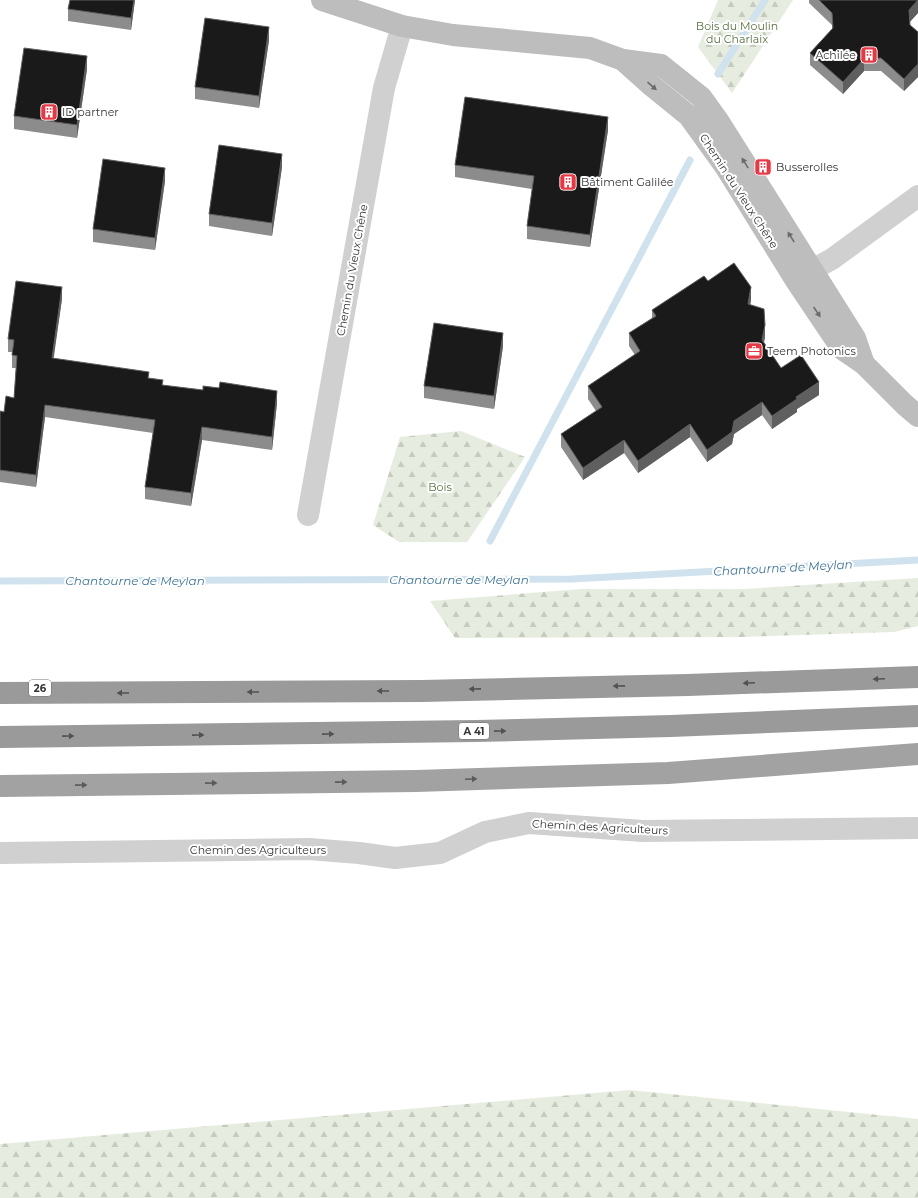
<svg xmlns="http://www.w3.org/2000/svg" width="918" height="1198" font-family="Montserrat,sans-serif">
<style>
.forest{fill:url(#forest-firs)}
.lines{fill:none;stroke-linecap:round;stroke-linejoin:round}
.stream{stroke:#cfe2ee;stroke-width:7}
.minor{stroke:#d0d0d0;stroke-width:22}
.secondary{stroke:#bdbdbd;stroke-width:22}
.trunk{stroke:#a2a2a2;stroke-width:22}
.motorway{stroke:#9a9a9a;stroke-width:22}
.wall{fill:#8c8c8c}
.shaded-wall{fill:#5f5f5f}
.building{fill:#1a1a1a;stroke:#5f5f5f}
.oneway{fill:#6a6a6a}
.oneway2{fill:#525252}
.oneway3{fill:#5a5a5a}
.labels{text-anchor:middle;stroke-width:4;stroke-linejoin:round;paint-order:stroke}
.shield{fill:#fff;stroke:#707070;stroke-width:1}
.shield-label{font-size:10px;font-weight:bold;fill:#333}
.park-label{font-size:11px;fill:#56703f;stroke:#fff}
.poi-label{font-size:11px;fill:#333;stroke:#fff;text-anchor:start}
.street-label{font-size:11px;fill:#333;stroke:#fff}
.water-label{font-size:12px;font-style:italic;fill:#3f7597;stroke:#fff}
</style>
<defs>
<pattern id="forest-firs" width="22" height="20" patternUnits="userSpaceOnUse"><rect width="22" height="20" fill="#e6ecdf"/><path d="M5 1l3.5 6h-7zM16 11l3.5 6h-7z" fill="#c6cbc0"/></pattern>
</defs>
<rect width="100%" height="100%" fill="#fff"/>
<g class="forest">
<polygon points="718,0 793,0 732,93 698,47"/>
<polygon points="461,431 525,457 467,542 399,542 373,525 400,437"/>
<polygon points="918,578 918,626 894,632 742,637 455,638 430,601 581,589 743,589"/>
<polygon points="630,1090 918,1119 918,1198 0,1198 0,1144"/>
</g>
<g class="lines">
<g class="stream">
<polyline points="718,74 765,0"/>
<polyline points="490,541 690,160"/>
<polyline points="0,581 572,579 918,560"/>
</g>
<g class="minor">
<polyline points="796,279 832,259 918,196"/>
<polyline points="308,515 384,88 402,26"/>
<polyline points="0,853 309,849 359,853 395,858 440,853 485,832 529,823 643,831 918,828"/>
</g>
<g class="secondary">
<polyline points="322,0 402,26 453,35 590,48 623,60 661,65 701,97 719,122 855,338 864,364"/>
<polyline points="623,60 652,86 689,116 725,166 795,279 842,349 864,364 905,405 918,416"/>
</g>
<polyline class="trunk" points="0,786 416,781 668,773 918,754"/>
<g class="motorway">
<polyline points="0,693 422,691 688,685 918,677"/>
<polyline points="0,737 476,731 671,726 918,716"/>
</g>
</g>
<g class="wall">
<polygon points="70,0 135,0 131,30 68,21 68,9"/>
<polygon points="809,0 918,0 918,13 909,22 910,25 918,32 918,77 904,91 881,71 864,71 843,94 810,65 810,53 832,29 832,25 809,3"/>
<polygon points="269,40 259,108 195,99 195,87"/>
<polygon points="87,69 77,138 14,129 14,116"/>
<polygon points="608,130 590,247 527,239 527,226 532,189 455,177 455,165"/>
<polygon points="282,167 272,236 209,226 209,214"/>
<polygon points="165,181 155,250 93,242 93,229"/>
<polygon points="62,299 53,358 149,378 163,385 277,403 272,450 202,440 191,506 145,499 145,487 153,433 45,417 36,487 0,482 0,411 4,412 14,398 16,368 12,368 12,352 8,352 8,339"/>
<polygon points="751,300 750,305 765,337 764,342 781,368 819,395 797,409 797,412 772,429 762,415 734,434 732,444 707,462 690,437 638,473 624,453 583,480 561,447 561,434 596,411 588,399 588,386 635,355 629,346 629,333 652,318 652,310"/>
<polygon points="503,346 494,409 424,398 424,386"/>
</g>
<g class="shaded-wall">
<polygon points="134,0 135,0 131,30 131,18"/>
<polygon points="918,0 918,13 909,23 909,10"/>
<polygon points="269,27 269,40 259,108 259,96"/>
<polygon points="87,56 87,69 77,138 77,125"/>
<polygon points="864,59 864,71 843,94 843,82"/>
<polygon points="918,64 918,77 904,91 904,79"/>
<polygon points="608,117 608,130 590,247 590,235"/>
<polygon points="282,154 282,167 272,236 272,223"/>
<polygon points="165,168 165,181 155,250 155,238"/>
<polygon points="62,287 62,299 52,370 52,358"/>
<polygon points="751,287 751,300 748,317 748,304"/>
<polygon points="765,325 765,337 762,352 762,340"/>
<polygon points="503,333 503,346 494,409 494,396"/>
<polygon points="819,382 819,395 797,409 797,412 772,429 772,416 796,397"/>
<polygon points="277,391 277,403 272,450 272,437"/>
<polygon points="762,402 762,415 734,434 732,444 707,462 707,450 734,421"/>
<polygon points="45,405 45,417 36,487 36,475"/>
<polygon points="690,424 690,437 638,473 638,461"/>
<polygon points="202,427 202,440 191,506 191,493"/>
<polygon points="624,440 624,453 583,480 583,468"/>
</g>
<g class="building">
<polygon points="70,0 134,0 131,18 68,9"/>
<polygon points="819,0 918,0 909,10 910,25 918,32 918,64 904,79 881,58 864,59 843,82 810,53 833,28 832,13"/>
<polygon points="205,18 269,27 259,96 195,87"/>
<polygon points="24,48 87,56 77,125 14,116"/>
<polygon points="465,97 608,117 590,235 527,226 534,176 455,165"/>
<polygon points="219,145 282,154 272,223 209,214"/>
<polygon points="103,159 165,168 155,238 93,229"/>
<polygon points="734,263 751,287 748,304 764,309 765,325 762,340 781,368 801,355 819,382 796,397 797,399 772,416 762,402 734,421 732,432 707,450 690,424 638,461 624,440 583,468 561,434 602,407 588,386 640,351 629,333 656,316 652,310 704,276 708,281"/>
<polygon points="16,281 62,287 52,358 149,372 148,378 163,380 162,385 203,390 203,386 219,388 220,382 277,391 272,437 202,427 191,493 145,487 155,420 45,405 36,475 0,470 0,411 4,412 6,396 14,398 17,356 12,355 14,340 8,339"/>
<polygon points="434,323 503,333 494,396 424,386"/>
</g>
<defs><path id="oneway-solid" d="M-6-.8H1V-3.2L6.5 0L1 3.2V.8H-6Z"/></defs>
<g class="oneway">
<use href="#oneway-solid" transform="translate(652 86) rotate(41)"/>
<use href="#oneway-solid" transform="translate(745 163) rotate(-122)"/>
<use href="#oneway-solid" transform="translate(791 237) rotate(-122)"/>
<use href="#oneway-solid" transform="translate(817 312) rotate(56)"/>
</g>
<g class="oneway2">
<use href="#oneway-solid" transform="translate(879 679) rotate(178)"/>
<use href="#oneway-solid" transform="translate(749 683) rotate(178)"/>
<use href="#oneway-solid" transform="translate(619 686) rotate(179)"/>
<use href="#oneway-solid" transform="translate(475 689) rotate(179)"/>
<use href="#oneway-solid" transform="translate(383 691) rotate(180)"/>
<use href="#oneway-solid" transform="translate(253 692) rotate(180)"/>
<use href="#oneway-solid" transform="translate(123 693) rotate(180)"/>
<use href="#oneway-solid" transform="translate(500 731) rotate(-1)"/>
<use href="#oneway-solid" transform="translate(328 734) rotate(-1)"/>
<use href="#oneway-solid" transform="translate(198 735) rotate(-1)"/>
<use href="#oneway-solid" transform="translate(68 736) rotate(-1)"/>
</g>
<g class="oneway3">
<use href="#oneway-solid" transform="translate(471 779) rotate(-2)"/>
<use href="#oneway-solid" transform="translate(341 782) rotate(-1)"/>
<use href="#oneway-solid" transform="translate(211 783) rotate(-1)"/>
<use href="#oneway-solid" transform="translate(81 785) rotate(-1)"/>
</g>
<defs>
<symbol id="building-square" viewBox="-11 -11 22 22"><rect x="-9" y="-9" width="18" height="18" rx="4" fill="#e63946" stroke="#fff"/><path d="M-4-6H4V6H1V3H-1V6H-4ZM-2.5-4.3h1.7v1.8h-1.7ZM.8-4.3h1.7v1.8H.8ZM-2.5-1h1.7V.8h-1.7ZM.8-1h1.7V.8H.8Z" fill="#fff"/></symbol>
<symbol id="office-square" viewBox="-11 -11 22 22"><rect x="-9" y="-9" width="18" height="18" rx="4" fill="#e63946" stroke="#fff"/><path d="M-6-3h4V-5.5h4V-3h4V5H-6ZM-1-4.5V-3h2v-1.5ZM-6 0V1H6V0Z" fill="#fff"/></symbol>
</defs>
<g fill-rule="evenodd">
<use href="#building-square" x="859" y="45" width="20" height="20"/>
<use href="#building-square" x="39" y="102" width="20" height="20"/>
<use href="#building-square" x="753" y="157" width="20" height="20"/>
<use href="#building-square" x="558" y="172" width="20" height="20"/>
<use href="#office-square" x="744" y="341" width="20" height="20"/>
</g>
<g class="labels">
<g class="shield">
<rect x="29" y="680" width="22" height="16" rx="3"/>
<rect x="459" y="723" width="30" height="16" rx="3"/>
</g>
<g class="shield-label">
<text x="40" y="692">26</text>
<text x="474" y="735">A 41</text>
</g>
<g class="park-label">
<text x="737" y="30">Bois du Moulin<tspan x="737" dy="13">du Charlaix</tspan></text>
<text x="440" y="491">Bois</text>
</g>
<g class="poi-label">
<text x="856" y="59" text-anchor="end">Achilée</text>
<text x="62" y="116">ID partner</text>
<text x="776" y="171">Busserolles</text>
<text x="581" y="186">Bâtiment Galilée</text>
<text x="767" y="355">Teem Photonics</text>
</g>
<g class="street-label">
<text transform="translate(739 191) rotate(57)" y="4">Chemin du Vieux Chêne</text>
<text transform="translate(352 270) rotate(-80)" y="4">Chemin du Vieux Chêne</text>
<text transform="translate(600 827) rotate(3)" y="4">Chemin des Agriculteurs</text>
<text x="258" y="854">Chemin des Agriculteurs</text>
</g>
<g class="water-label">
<text transform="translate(783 568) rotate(-3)" y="4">Chantourne de Meylan</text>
<text x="459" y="584">Chantourne de Meylan</text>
<text x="135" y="585">Chantourne de Meylan</text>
</g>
</g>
</svg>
